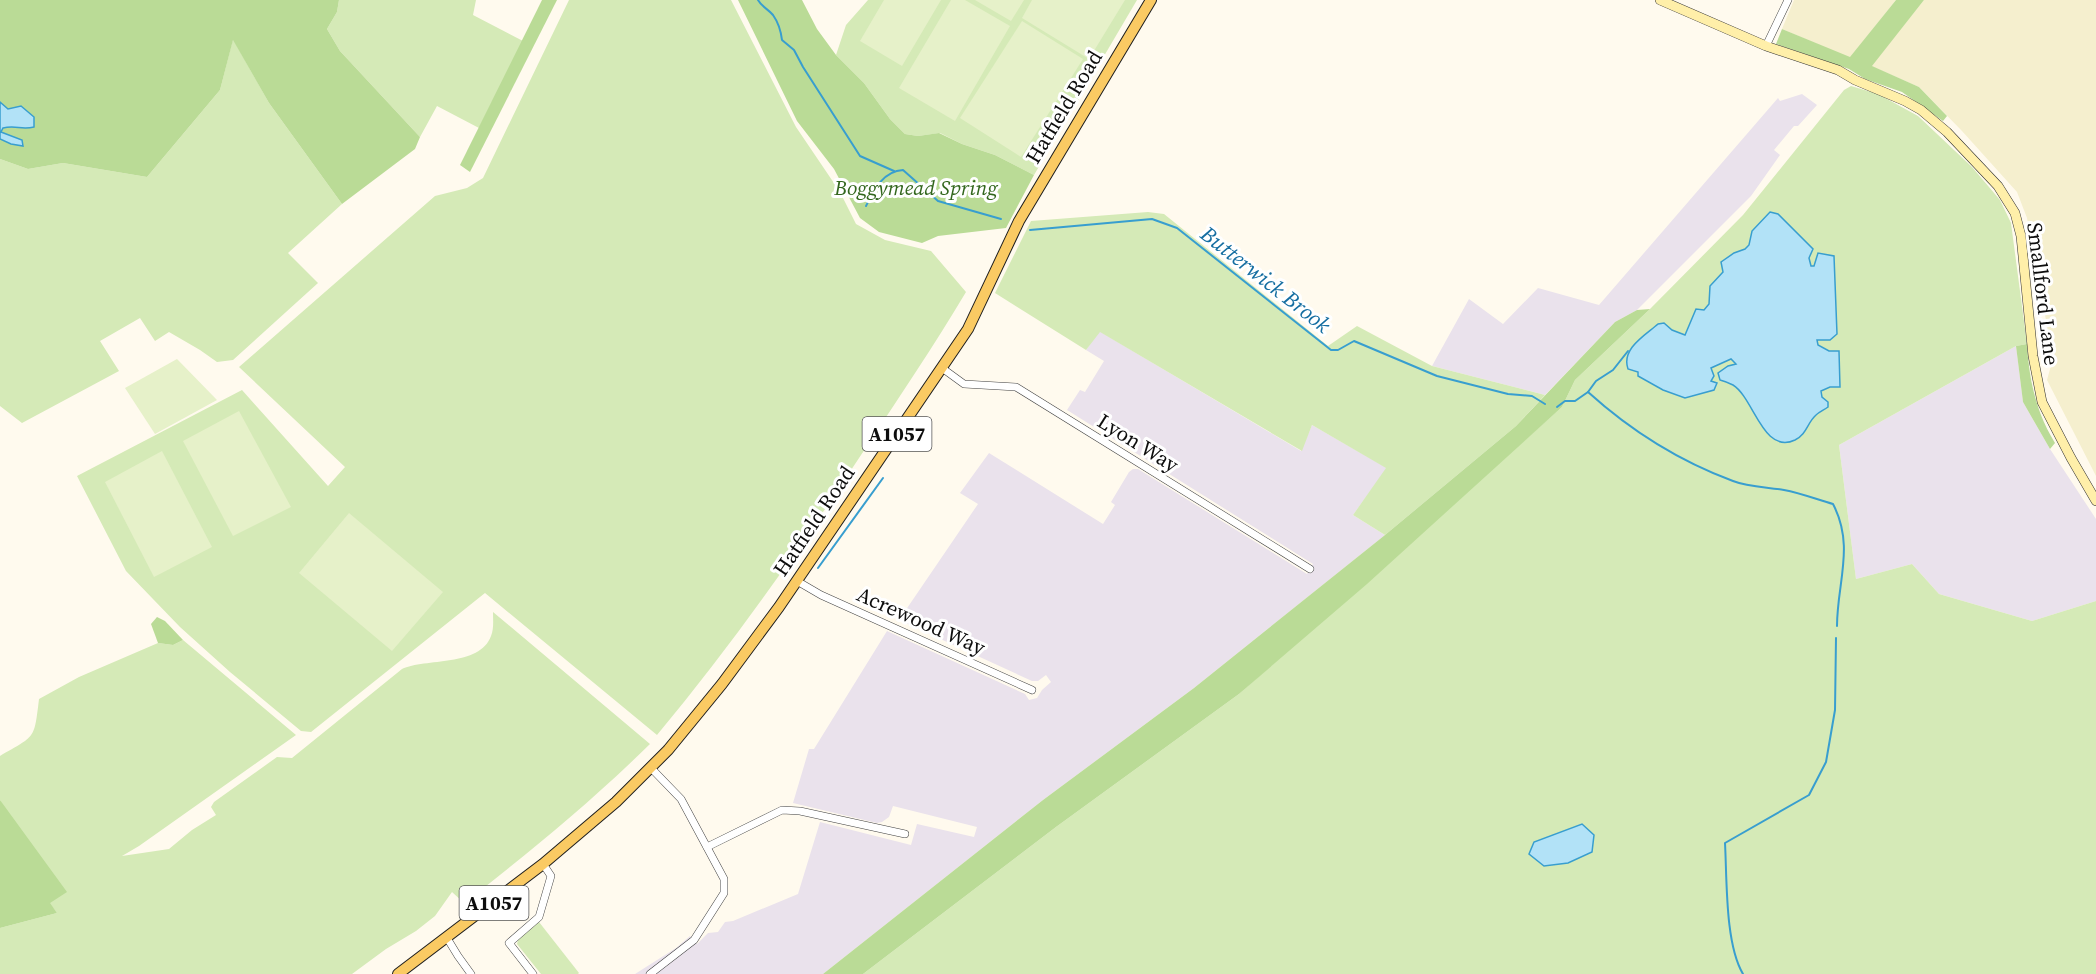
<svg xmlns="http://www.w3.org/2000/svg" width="2096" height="974" font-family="'Source Serif 4',serif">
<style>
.industrial{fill:#eae2ec}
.farmland{fill:#f5efce}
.green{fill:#d5eab7}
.forest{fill:#badb96}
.pitch{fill:#e6f1c9}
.water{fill:#b2e2f7;stroke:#389ecf;stroke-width:1.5}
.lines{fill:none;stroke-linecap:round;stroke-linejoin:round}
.stream{stroke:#389ecf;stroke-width:2}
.street-casing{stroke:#404040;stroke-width:8}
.secondary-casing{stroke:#2f2f2f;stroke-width:10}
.primary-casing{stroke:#1e1e1e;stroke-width:12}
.street{stroke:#fff;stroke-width:7}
.secondary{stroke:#ffefa9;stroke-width:9}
.primary{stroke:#faca63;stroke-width:10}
.labels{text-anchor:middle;stroke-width:6;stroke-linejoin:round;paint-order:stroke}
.shield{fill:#fff;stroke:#565656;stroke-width:1.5}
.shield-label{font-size:20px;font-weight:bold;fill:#0d0d0d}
.street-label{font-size:21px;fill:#0d0d0d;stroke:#fff}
.park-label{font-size:21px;font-style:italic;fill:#32661d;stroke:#fff}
.water-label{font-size:22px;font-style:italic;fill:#156ea1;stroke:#fff}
</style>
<rect width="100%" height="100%" fill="#fffaee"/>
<g class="industrial">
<polygon points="1802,94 1817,105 1798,126 1794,126 1774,150 1780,155 1751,196 1637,310 1615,322 1545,395 1432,366 1469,299 1503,324 1538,288 1599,305 1778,98 1780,101"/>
<polygon points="1099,331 1301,451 1312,425 1387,468 1353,515 1385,535 1194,688 1043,800 823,974 635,974 676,948 690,936 697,944 708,933 718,932 725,922 733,921 798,894 820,822 911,845 917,824 974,837 977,827 893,806 889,817 882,822 877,823 793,803 809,749 814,749 887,631 1025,694 1029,700 1037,698 1042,690 1051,682 1046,675 1038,681 1032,681 899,620 978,504 960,493 989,453 1103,524 1115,505 1111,502 1129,472 1133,469 1138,469 1307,574 1313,564 1067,410 1080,390 1085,392 1104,361 1086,350"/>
<polygon points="2016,346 2023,402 2050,449 2096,519 2096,601 2032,621 1939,594 1912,564 1856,579 1839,445"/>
</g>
<g class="farmland">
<polygon points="1794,0 1896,0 1850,58 1782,29"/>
<polygon points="1924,0 2096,0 2096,476 2047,380 2053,358 2027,218 2017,192 1962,131 1919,87 1871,66"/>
</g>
<g class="green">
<polygon points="339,0 476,0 473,15 523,41 479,128 437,106 420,137 340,51 327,29 337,12"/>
<path d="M569 0H731L796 127 840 192 856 224 885 240 931 251 966 292C934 346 899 397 865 449 800 548 733 644 657 735L485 593 311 732 301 731 230 672 180 627 126 571 77 476 242 390 328 486 345 467 239 367 435 196 467 188 483 178Z"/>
<polygon points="868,0 1137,0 1034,175 995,155 962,144 940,133 918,136 905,134 890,119 864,83 836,55 846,25"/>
<polygon points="233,39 269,103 342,204 288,253 318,283 233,360 217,362 200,350 169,332 155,341 140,318 100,341 119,371 22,423 0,406 0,159 28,169 63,163 147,177 220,90"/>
<polygon points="1851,86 1878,94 1918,116 1972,167 2000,200 2011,223 2027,344 2016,346 1839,445 1856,579 1912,564 1939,594 2032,621 2096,601 2096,974 863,974 1056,827 1239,694 1562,407 1575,380 1650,309 1743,215 1844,90"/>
<polygon points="1148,212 1164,214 1328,346 1357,326 1432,366 1545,395 1516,426 1385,535 1353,515 1386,468 1312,425 1302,451 1100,332 1086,350 995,293 1031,221"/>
<path d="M493 612 650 744C592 801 529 853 464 903L452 892 435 916 416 931 386 949 352 974H0V928L57 913 49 903 0 800V756C36 735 34 740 39 699L79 677 158 643 173 645 183 640 296 735 139 846 122 856 169 849 192 830 216 815 211 807 214 802 277 757 292 758 402 669C425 658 480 667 491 636 494 629 493 620 493 612Z"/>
<polygon points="539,922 579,973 578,974 541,974 517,944 518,940"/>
</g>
<g class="forest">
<polygon points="0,0 339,0 337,12 327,29 340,51 420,137 415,149 342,204 269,103 233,40 220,90 147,177 63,163 28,169 0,159"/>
<polygon points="542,0 557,0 470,172 460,165"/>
<polygon points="738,0 802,0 817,29 836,55 864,83 890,119 905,134 918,136 939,133 962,144 995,155 1034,175 1006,228 938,236 922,243 879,232 860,218 834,169 797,121"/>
<polygon points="1896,0 1924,0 1872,66 1919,87 1947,116 1943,121 1902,92 1865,79 1849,69 1776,44 1782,29 1850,57"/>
<polygon points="1650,309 1575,380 1562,407 1367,584 1239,694 1056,827 863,974 823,974 1043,800 1194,688 1385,535 1516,426 1615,322 1637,310"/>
<path d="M2027 344C2029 380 2036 412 2055 443L2050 449 2023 402 2016 346Z"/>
<polygon points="157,617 165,621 183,640 173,645 158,643 151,624"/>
<polygon points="0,800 67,892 50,903 57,913 0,928"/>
</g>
<g class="pitch">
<polygon points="884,0 941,0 902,66 860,41"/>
<polygon points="951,0 965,0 1010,26 955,121 899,88"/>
<polygon points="975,0 1024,0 1011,21"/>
<polygon points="1032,0 1125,0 1089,59 1022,18"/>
<polygon points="1022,21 1083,59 1021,157 960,118"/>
<polygon points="177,359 217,400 155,434 125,388"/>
<polygon points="239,411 291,507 233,536 183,441"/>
<polygon points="162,451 212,547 154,577 105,482"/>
<polygon points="349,513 443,592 392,651 299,573"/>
</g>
<g class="water">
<path d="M0 102 8 109 21 106 34 117V127C21 130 16 125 3 128L1 132 22 140 23 146 11 144 0 139Z"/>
<path d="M1770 212 1778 214 1813 249 1809 258 1811 266H1814L1818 253 1834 256 1837 334 1830 340H1817L1818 345 1829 351H1839L1840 387H1830L1821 391 1822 397 1828 402V407C1824 410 1819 412 1816 415 1807 423 1807 434 1795 440 1763 455 1754 398 1733 385 1729 383 1724 381 1720 380L1718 373 1728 366 1736 364 1731 359 1711 368 1714 376 1711 381 1717 383 1714 390 1685 398 1663 390 1638 376V372L1628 369C1621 349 1644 336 1658 324L1664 323 1672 330 1685 335 1696 309 1704 310 1709 304 1710 286 1723 272 1721 262 1734 253 1745 249 1749 245 1752 231Z"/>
<polygon points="1582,824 1594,835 1592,852 1568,863 1544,866 1529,854 1534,842"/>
</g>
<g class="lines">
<g class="stream">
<path d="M758 0C762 7 768 9 773 15 778 22 781 32 782 40L794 50 803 67 860 156 894 171"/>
<path d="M866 206C874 190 883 171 903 170L938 201 1001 219"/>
<polyline points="1030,230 1152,219 1177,228 1331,350 1338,350 1354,341 1437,376 1508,394 1532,396 1545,404"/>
<path d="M1588 392C1630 430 1679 461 1733 481 1749 487 1767 487 1784 490 1800 493 1816 499 1833 504 1855 546 1837 583 1837 626"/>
<polyline points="1557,407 1565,401 1575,401 1588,392 1596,381 1613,370 1628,351"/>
<polyline points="818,568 883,478"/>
<path d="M1743 974C1725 944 1727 879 1725 843L1809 795 1826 762 1835 710 1836 638"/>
</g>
<defs>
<g id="street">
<polyline points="1766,46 1788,0"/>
<polyline points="942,368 964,384 1016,387 1310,569"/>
<polyline points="797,581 821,595 1032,690"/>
<polyline points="707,847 782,810 800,811 905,834"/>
<polyline points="447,938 458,956 471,974"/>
<polyline points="533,974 509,943 539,917 551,876 543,864"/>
<polyline points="650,974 694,940 724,893 724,879 681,799 651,768"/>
</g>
<polyline id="secondary" points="1660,0 1766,46 1838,70 1855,80 1905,101 1921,110 1947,132 1998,186 2015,213 2021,236 2033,356 2042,402 2071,458 2096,501"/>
<polyline id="primary" points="398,974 543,864 616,802 668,750 722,684 779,607 968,329 1019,221 1151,0"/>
</defs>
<use href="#street" class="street-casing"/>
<use href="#secondary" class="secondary-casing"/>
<use href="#primary" class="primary-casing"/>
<use href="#street" class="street"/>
<use href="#secondary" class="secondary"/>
<use href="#primary" class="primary"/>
</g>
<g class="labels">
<g class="shield">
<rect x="862.5" y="417" width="69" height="34" rx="4.5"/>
<rect x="459.5" y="886" width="69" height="34" rx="4.5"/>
</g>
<g class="shield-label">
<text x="897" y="441">A1057</text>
<text x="494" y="910">A1057</text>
</g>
<g class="street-label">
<text transform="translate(1064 107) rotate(-59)" y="7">Hatfield Road</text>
<text transform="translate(2043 294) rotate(83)" y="7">Smallford Lane</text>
<text transform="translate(1138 443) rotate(32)" y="7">Lyon Way</text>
<text transform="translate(814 521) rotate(-56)" y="7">Hatfield Road</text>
<text transform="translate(921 621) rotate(24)" y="7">Acrewood Way</text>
</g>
<g class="park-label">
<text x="916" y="195">Boggymead Spring</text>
</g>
<g class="water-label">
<text transform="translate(1266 279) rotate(38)" y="8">Butterwick Brook</text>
</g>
</g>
</svg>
